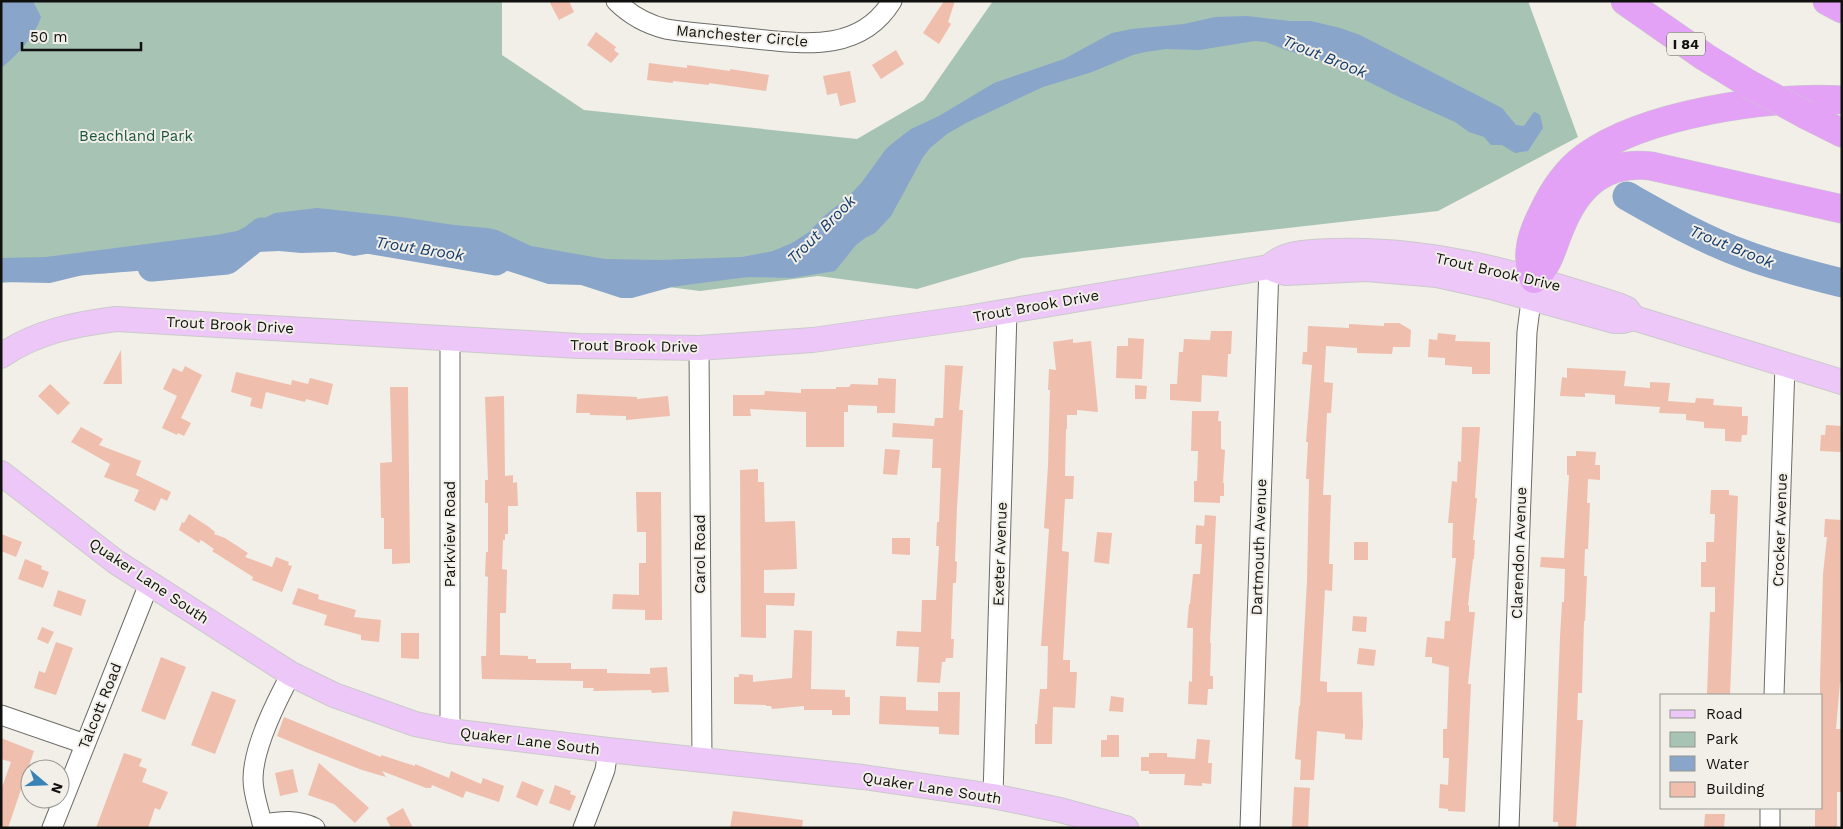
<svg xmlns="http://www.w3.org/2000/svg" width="1843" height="829" font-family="'Work Sans',sans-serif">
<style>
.green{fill:#a6c3b4}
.water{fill:#89a5c9}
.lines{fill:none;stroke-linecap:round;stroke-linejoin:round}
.river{stroke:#89a5c9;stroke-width:29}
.building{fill:#efbead}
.minor-casing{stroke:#6d6b66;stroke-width:21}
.major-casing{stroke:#cacaca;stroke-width:26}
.highway-casing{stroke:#cacaca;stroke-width:29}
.minor{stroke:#fff;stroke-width:19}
.major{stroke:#eec7f9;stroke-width:24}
.highway{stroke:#e3a2f5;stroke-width:28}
.highway-bridge-casing{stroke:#cacaca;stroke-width:29;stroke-linecap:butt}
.highway-bridge{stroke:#e3a2f5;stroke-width:28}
.labels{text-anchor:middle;stroke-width:4;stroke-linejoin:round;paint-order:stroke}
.shield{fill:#f1efe8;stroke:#54534f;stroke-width:1}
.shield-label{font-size:14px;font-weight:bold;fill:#10100e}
.street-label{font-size:15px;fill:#10100e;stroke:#f1efe8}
.park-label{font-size:15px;fill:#1a553d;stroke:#f1efe8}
.water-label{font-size:16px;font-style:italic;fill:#153b6a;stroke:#f1efe8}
</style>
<rect width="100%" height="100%" fill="#f1efe8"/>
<polygon class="green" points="1,1 502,1 502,55 584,110 857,139 924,100 993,1 1528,1 1578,137 1438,211 1022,258 917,289 818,276 700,291 390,252 274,225 226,262 1,283"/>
<g class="water">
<path d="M1 1H33L41 17C34 38 18 54 1 68Z"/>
<polygon points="1247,16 1290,21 1311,21 1340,28 1360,35 1502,108 1516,125 1524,126 1533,113 1535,112 1540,115 1543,128 1528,151 1515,153 1502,145 1491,145 1484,137 1469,132 1455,122 1399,97 1347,71 1317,59 1286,50 1266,42 1255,41 1199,50 1166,49 1145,52 1133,55 1092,72 1043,87 966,123 947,134 930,148 923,157 891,216 875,233 865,238 856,245 835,271 792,278 748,277 693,284 672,287 632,298 621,298 581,285 548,284 446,251 414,246 354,256 335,252 301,253 279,251 257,252 150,270 83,275 50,283 1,282 1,258 46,257 216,235 237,231 275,213 317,208 401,217 454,225 487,228 497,230 531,246 605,259 659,260 742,257 773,251 792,243 809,232 823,217 848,197 862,182 886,149 894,142 911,129 939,116 994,83 1064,59 1112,33 1132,29 1184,24 1215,17"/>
</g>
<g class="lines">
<g class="river">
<path d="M1627 196C1666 218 1704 240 1746 255 1778 267 1810 275 1842 283"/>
<polyline points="373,240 496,261"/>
<polyline points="152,267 227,260 262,232"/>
</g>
</g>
<g class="building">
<polygon points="549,1 569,1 574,12 559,20"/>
<polygon points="944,1 955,1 948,22 951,24 939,44 923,33"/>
<polygon points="596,32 616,47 614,50 619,54 611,63 587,45"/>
<polygon points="896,50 904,64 881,79 872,65"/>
<polygon points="649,63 687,68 687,65 730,71 730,69 769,75 766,91 709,83 709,85 673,81 673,83 647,80"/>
<polygon points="850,71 856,102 840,106 837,93 827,95 823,76"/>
<polygon points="1384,323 1399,323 1411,330 1410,347 1393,347 1392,354 1357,353 1357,348 1326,346 1324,382 1333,383 1331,413 1327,413 1323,495 1331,495 1329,564 1333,564 1332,591 1325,590 1320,681 1327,682 1327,692 1362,692 1363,725 1362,740 1345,739 1345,734 1317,731 1314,780 1300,780 1301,760 1295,759 1299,706 1300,706 1307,581 1309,479 1306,479 1308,442 1306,442 1312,365 1302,364 1303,352 1307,352 1308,326 1349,328 1349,324 1384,326"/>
<polygon points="1211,331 1232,331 1231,354 1228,354 1227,377 1202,375 1201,402 1170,400 1170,384 1177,384 1179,352 1183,352 1184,339 1210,340"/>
<polygon points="1438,333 1456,335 1455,341 1490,342 1490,374 1472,374 1472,367 1445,365 1445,358 1428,357 1429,339 1437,340"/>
<polygon points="1128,338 1144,339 1142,379 1116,378 1117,346 1128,346"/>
<polygon points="1073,339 1073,343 1091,341 1098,412 1077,410 1077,415 1067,415 1067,429 1066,429 1065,476 1074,476 1073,499 1065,499 1062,551 1069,552 1063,660 1070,660 1070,672 1077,672 1075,708 1053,707 1052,744 1035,744 1035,724 1037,724 1040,689 1047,689 1048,646 1041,646 1049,529 1044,528 1048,466 1050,390 1048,390 1049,369 1056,370 1053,342"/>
<polygon points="121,350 122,384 103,384"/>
<polygon points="945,365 963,366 959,410 963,410 957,507 955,561 957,562 956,583 953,583 951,639 954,639 953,658 946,658 945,662 942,662 940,683 917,682 919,647 896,646 897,631 921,632 922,600 936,600 939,546 936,546 937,522 939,522 941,468 932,468 933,439 892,437 893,423 934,426 935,418 943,418"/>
<polygon points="185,366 202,375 181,418 191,423 184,436 178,433 177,435 162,428 177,396 163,389 173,368 182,372"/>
<polygon points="1567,368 1626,371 1624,386 1650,388 1650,382 1670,383 1668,401 1695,403 1696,398 1714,399 1713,405 1742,407 1742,416 1748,416 1747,435 1742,435 1741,442 1725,441 1725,429 1704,428 1704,422 1686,420 1686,414 1659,413 1660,407 1615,404 1615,395 1585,393 1585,397 1560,396 1562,377 1567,378"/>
<polygon points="236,372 291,385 292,380 308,384 310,378 333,384 328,405 306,399 305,402 266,392 262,409 250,406 252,398 231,392"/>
<polygon points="878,378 896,379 895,413 877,413 877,406 848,405 848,412 844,412 844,447 806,447 806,412 750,409 751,416 733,416 733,395 764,395 765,391 801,393 801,389 836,389 836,387 849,387 851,384 878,385"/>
<polygon points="50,384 70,403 58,415 38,396"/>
<polygon points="1135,385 1147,386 1146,399 1135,399"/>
<polygon points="390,387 408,387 410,563 392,564 392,549 384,549 384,518 381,518 380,463 392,462"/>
<polygon points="577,394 637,397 637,399 668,396 670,416 626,420 626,416 590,415 590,413 576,413"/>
<polygon points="504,396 505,476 513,475 513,483 517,482 518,506 508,506 508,534 505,534 505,540 503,540 502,569 507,570 506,613 500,613 500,655 528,656 528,659 536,659 536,663 571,663 571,669 607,669 607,673 650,674 650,668 667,667 669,692 652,693 651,690 593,691 594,688 583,688 583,681 482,679 481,656 486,656 488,577 485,576 486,552 488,552 488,503 485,503 485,480 488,480 485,397"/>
<polygon points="1192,411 1219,411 1218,421 1221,421 1221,449 1225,450 1223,483 1224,483 1224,496 1220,496 1220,503 1194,502 1194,481 1197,481 1198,451 1191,451"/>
<polygon points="1826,425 1842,426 1841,452 1820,451 1821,435 1825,435"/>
<polygon points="81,427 103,439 99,445 141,461 136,475 171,492 167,501 161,498 155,511 134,501 139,490 104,477 110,464 71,442"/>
<polygon points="1462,427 1480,427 1475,498 1477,498 1473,540 1475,540 1474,559 1473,559 1468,605 1469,605 1469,612 1475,612 1468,684 1471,684 1465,812 1448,811 1448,809 1439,808 1440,784 1448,785 1449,758 1443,758 1443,729 1447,729 1449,667 1432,663 1432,657 1425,657 1427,637 1444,639 1445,621 1450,621 1456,558 1452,558 1453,523 1448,523 1452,481 1457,482 1458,461 1461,462"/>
<polygon points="885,449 900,450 897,475 883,474"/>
<polygon points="1576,451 1596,452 1595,465 1600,465 1600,480 1588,479 1587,503 1590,503 1588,549 1585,549 1584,576 1587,576 1585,621 1584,621 1582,693 1578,693 1577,720 1583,720 1576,828 1558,828 1558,822 1553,822 1554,792 1560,637 1562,602 1564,602 1565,569 1540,567 1541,557 1564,558 1569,475 1567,475 1567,456 1576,456"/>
<polygon points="758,469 758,482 764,482 765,522 795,521 797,569 764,570 764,593 795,593 794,606 766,605 766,638 741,637 740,470"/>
<polygon points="1711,490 1729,490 1729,495 1738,496 1730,695 1707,695 1710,612 1715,612 1715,587 1701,587 1701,562 1706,562 1706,542 1714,542 1715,514 1710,514"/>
<polygon points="636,492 661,492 662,620 645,620 645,610 612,609 613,594 639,595 639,563 646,563 646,532 637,532"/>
<polygon points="189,514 209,527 215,532 214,534 225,538 248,553 245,557 272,567 276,557 289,562 288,565 292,566 282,592 252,580 253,577 212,551 214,549 201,540 199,543 179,530 182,522 184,523"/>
<polygon points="1205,515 1216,516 1210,643 1211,643 1210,676 1213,676 1213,689 1208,689 1207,705 1188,704 1189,681 1192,682 1193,628 1187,628 1189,604 1190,604 1193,574 1200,574 1202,544 1195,544 1196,525 1204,526"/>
<polygon points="1825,519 1842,520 1842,684 1840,683 1836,729 1842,729 1842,792 1837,792 1837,828 1815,828 1815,810 1821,810 1822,808 1822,695 1820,695 1820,682 1823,574 1827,537 1824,537"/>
<polygon points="1097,532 1112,533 1109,564 1094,562"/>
<polygon points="1,534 22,542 16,557 1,551"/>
<polygon points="892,538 910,538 910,555 892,554"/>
<rect x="1354" y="542" width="14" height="18"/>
<polygon points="25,559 42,566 41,569 49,572 43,588 18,579"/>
<polygon points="298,588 319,595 318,599 356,610 354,617 381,620 379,642 361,640 361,635 324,625 327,615 292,604"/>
<polygon points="58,590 86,600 81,616 53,606"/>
<polygon points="1353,616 1367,617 1366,632 1352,631"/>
<polygon points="42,627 54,632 48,644 37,639"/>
<polygon points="794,630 812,631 811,689 845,690 845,697 850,697 850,715 832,715 832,710 804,710 804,706 772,709 771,706 766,706 766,705 734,704 734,677 739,677 739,674 753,675 753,682 792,678"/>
<polygon points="401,633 419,633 419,659 401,658"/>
<polygon points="56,642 73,648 56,695 34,688 39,671 45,673"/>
<polygon points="1359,648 1376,650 1374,666 1357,664"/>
<polygon points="161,657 186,667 165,720 141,711"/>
<polygon points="212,691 236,700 215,754 191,745"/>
<polygon points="938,692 960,692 959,735 939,734 939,727 879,724 880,696 906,697 906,710 938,711"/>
<polygon points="1111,696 1124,698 1123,712 1109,711"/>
<polygon points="284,717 381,757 381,755 415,766 415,764 449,778 451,771 481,784 483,778 504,786 499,802 466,791 463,798 432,785 431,788 426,788 382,771 386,777 362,770 308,749 277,736"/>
<polygon points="1107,735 1119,735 1119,757 1101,757 1101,740 1107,740"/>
<polygon points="1,738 34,751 8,828 1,828 1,790 11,762 1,759"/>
<polygon points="1197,739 1210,740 1208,763 1212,763 1211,784 1202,783 1202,786 1184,785 1185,774 1149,774 1149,771 1141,771 1141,757 1149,757 1149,753 1167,753 1167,757 1195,759"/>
<polygon points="124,753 142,759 139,766 147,769 142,782 168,792 160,810 155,808 148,828 96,828"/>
<polygon points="319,763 369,808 355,823 334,804 308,795"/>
<polygon points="293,769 298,792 280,796 275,773"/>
<polygon points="522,781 544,790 537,806 516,797"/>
<polygon points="555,785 571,791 570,794 576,796 570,811 549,803"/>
<polygon points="1294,787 1310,788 1308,828 1292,827"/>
<polygon points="403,808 413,828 391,828 386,818"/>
<polygon points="733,811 803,820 802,828 730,828"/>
<polygon points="1705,814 1725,814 1724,828 1704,828"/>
</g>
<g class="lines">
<defs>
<g id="minor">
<path d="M616 1C631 16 646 24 666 29 692 33 719 35 746 38 799 43 859 55 892 1"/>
<polyline points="450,338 450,731"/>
<polyline points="699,348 702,760"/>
<polyline points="1774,695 1785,365"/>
<polyline points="1,715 85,744"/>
<polyline points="993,796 1007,311"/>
<path d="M263 824C281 821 298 819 315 828"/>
<polyline points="52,828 149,584"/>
<path d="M263 828C260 811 253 796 253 779 253 747 276 702 291 674"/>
<polyline points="583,828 605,770 608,750"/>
<polyline points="1250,828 1269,267"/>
<polyline points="1509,828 1527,332 1533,285"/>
<polyline points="1770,828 1770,808"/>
</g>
<g id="major">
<polyline points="1269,267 1277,271 1286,273 1366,269 1437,275 1491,287 1614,321 1623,321 1634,318"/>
<path d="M1 356C35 332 76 324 116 319L579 346 699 348 813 340 967 318 1269 267C1286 251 1311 252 1333 251 1431 247 1526 275 1618 305L1627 309 1634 318 1842 382"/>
<polyline points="1,473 116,562 291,674 334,695 415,724 450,731 608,750 863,777 993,796 1060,810 1126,828"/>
</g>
<g id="highway">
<polyline points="1625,1 1705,57 1749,84"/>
<polyline points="1827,1 1842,9"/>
<path d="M1842 100C1770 95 1644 114 1585 157 1566 171 1552 192 1542 214 1531 236 1525 256 1534 279 1551 262 1552 246 1562 224 1579 184 1606 161 1651 166L1842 209"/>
<polyline points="1806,115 1842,133"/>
</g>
</defs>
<use href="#minor" class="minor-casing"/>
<use href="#major" class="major-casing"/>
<use href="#highway" class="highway-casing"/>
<use href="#minor" class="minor"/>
<use href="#major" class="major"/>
<use href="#highway" class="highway"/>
<defs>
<polyline id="highway-bridge" points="1749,84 1806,115"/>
</defs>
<use href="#highway-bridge" class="highway-bridge-casing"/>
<use href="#highway-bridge" class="highway-bridge"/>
</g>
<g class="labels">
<rect class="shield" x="1667" y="32.5" width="38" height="23" rx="4"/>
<g class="shield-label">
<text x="1686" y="49">I 84</text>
</g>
<g class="street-label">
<text transform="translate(742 36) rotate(5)" y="5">Manchester Circle</text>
<text transform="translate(1498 272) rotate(13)" y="5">Trout Brook Drive</text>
<text transform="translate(1036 306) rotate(-10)" y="5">Trout Brook Drive</text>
<text transform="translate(230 325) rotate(3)" y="5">Trout Brook Drive</text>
<text transform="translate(634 346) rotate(1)" y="5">Trout Brook Drive</text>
<text transform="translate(1780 530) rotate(-88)" y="5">Crocker Avenue</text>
<text transform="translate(450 534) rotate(-90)" y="5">Parkview Road</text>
<text transform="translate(1259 547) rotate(-88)" y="5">Dartmouth Avenue</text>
<text transform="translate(1519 553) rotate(-88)" y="5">Clarendon Avenue</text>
<text transform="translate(700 554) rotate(-90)" y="5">Carol Road</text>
<text transform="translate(1000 554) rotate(-88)" y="5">Exeter Avenue</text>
<text transform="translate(149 581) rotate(34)" y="5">Quaker Lane South</text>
<text transform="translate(100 706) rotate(-68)" y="5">Talcott Road</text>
<text transform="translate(530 741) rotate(7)" y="5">Quaker Lane South</text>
<text transform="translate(932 788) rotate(9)" y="5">Quaker Lane South</text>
</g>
<g class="park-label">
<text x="136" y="141">Beachland Park</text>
</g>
<g class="water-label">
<text transform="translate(1325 56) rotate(22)" y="6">Trout Brook</text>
<text transform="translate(821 229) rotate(-45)" y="6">Trout Brook</text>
<text transform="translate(1732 246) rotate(22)" y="6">Trout Brook</text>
<text transform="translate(420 248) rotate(9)" y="6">Trout Brook</text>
</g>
</g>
<rect width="1843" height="829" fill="none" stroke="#10100e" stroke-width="5"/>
<rect x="1660" y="694" width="162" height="115" fill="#f1efe8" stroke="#979691"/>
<rect x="1670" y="710" width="25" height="8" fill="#eec7f9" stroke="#979691"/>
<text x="1706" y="719" font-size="15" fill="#10100e">Road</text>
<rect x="1670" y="732" width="25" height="15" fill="#a6c3b4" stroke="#979691"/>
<text x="1706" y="744" font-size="15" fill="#10100e">Park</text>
<rect x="1670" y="756" width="25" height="15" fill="#89a5c9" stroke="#979691"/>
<text x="1706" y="769" font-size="15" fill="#10100e">Water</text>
<rect x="1670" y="782" width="25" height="15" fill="#efbead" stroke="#979691"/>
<text x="1706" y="794" font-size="15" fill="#10100e">Building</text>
<g transform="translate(45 784) rotate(109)"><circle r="24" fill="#f1efe8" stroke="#979691"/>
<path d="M0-4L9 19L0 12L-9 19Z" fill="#3a83b7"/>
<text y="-8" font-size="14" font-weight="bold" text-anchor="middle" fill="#10100e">N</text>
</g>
<path d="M22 42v8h119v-8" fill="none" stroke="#10100e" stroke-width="2.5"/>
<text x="30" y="42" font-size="15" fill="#10100e" stroke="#f1efe8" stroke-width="4" paint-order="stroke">50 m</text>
</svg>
